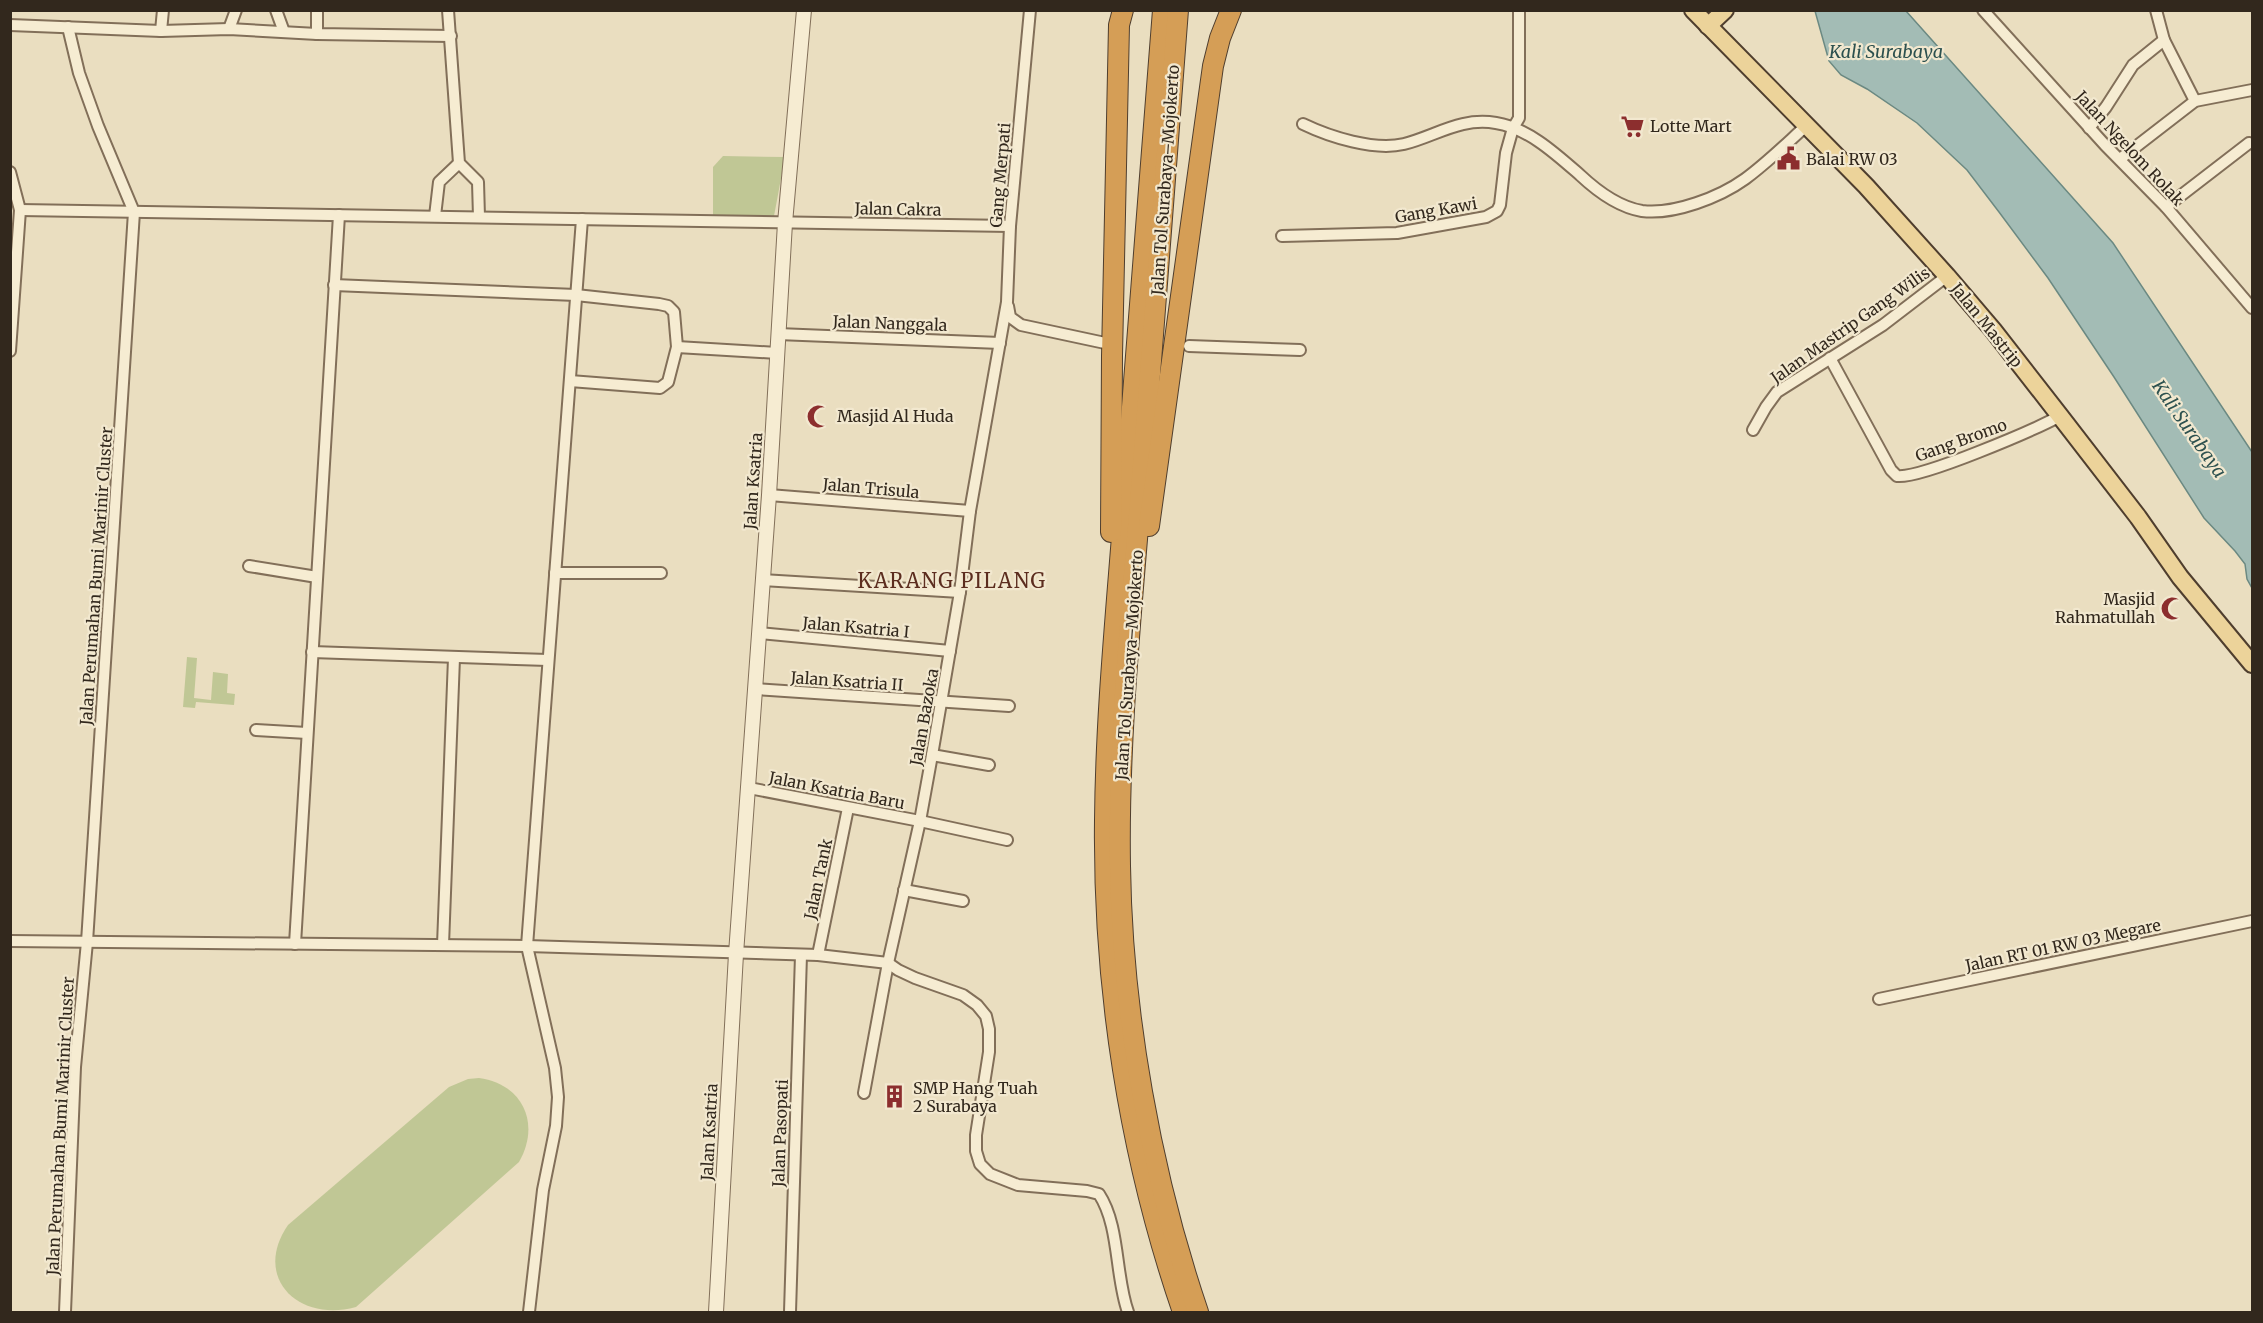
<svg xmlns="http://www.w3.org/2000/svg" width="2263" height="1323" font-family="Merriweather,serif">
<style>
.green{fill:#c0c795}
.water{fill:#a3bcb5;stroke:#6b8982;stroke-width:1.5}
.lines{fill:none;stroke-linecap:round;stroke-linejoin:round}
.minor-casing{stroke:#826f59;stroke-width:14}
.tertiary-casing{stroke:#826f59;stroke-width:16}
.primary-casing{stroke:#4f3e2e;stroke-width:20}
.motorway-casing{stroke:#4f3e2e;stroke-width:22}
.minor{stroke:#f6ecd2;stroke-width:10}
.tertiary{stroke:#f6ecd2;stroke-width:14}
.primary{stroke:#ecd39a;stroke-width:16}
.motorway{stroke:#d59e56;stroke-width:20}
.labels{text-anchor:middle;stroke-width:4.5;stroke-linejoin:round;paint-order:stroke}
.poi-label{font-size:16px;fill:#32281d;stroke:#f2e8cf;text-anchor:start}
.street-label{font-size:16px;fill:#32281d;stroke:#f2e8cf}
.water-label{font-size:18px;font-style:italic;fill:#2d514f;stroke:#f2e8cf}
.quarter-label{font-size:20px;letter-spacing:1.5px;fill:#5c2d1f;stroke:#f2e8cf}
</style>
<rect width="100%" height="100%" fill="#eadec0"/>
<g class="green">
<polygon points="723,156 785,157 774,216 713,219 713,167"/>
<polygon points="187,657 197,658 194,698 211,700 213,672 228,674 227,693 235,694 234,705 196,702 195,708 183,707"/>
<path d="M479 1078C523 1084 541 1124 519 1162L356 1307C298 1323 252 1277 288 1225L449 1087 468 1079Z"/>
</g>
<polygon class="water" points="1815,11 1906,11 2113,243 2252,452 2252,588 2247,579 2245,564 2235,551 2204,518 2114,377 2048,278 1999,212 1967,170 1917,123 1867,89 1841,75 1829,61"/>
<g class="lines">
<defs>
<g id="minor">
<polyline points="276,10 284,32"/>
<polyline points="448,10 459,163 478,182 479,217"/>
<polyline points="1983,10 2105,145 2166,207 2252,308"/>
<polyline points="2156,10 2164,40 2195,101"/>
<polyline points="10,25 161,31 229,29 317,34 451,36"/>
<polyline points="229,29 236,10"/>
<polyline points="161,31 163,10"/>
<polyline points="317,34 317,10"/>
<path d="M1303 124C1330 137 1374 151 1404 144 1436 136 1460 117 1496 123 1528 128 1556 154 1580 175 1597 191 1618 207 1642 211 1674 215 1720 197 1745 179 1767 163 1787 143 1807 125"/>
<polyline points="2089,128 2106,107 2133,65 2164,40"/>
<polyline points="2120,159 2195,101 2252,90"/>
<polyline points="10,172 20,210 10,351"/>
<polyline points="2166,207 2249,143"/>
<polyline points="20,210 1010,226"/>
<polyline points="435,216 439,182 459,163"/>
<polyline points="1282,236 1397,233 1486,217 1497,211 1500,205 1506,153 1513,128 1519,118 1519,10"/>
<polyline points="334,285 576,295 659,304 668,306 674,312 677,347 668,382 660,388 570,381"/>
<polyline points="1008,306 1010,317 1021,325 1105,343"/>
<polyline points="778,334 1000,343"/>
<polyline points="1189,346 1300,350"/>
<polyline points="677,347 777,353"/>
<path d="M1830 358 1891 470 1897 476C1921 479 2036 429 2060 416"/>
<polyline points="1753,430 1766,407 1777,392 1883,325 1947,276"/>
<polyline points="769,495 970,511"/>
<polyline points="249,566 317,577"/>
<polyline points="555,573 661,573"/>
<polyline points="762,580 960,592"/>
<polyline points="759,633 950,651"/>
<polyline points="312,652 548,660"/>
<polyline points="756,689 1009,706"/>
<polyline points="256,730 307,733"/>
<polyline points="932,755 989,765"/>
<polyline points="749,788 920,821 1007,840"/>
<polyline points="904,890 963,901"/>
<path d="M10 941 527 946 818 955 888 963 898 970 915 978 963 995 977 1005 986 1016 989 1029V1052L976 1135V1151L980 1164 990 1174 1018 1185 1087 1191 1099 1194C1120 1226 1115 1276 1128 1312"/>
<polyline points="295,944 339,215"/>
<polyline points="443,945 454,658"/>
<polyline points="818,955 848,808"/>
<polyline points="1879,999 2252,921"/>
<polyline points="864,1093 888,963 920,821 932,755 960,592 970,511 1007,302 1010,226 1030,10"/>
<polyline points="65,1312 75,1067 87,942 134,212 98,126 79,73 68,27"/>
<polyline points="529,1312 543,1190 556,1126 558,1097 555,1068 527,946 582,219"/>
<polyline points="790,1312 801,955"/>
</g>
<polyline id="tertiary" points="716,1312 736,954 769,495 785,223 804,10"/>
<g id="primary">
<polyline points="1693,10 1866,186 1947,276 1993,330 2060,416 2138,517 2180,577 2252,664"/>
<polyline points="1708,26 1725,10"/>
</g>
<g id="motorway">
<path d="M1163 10C1151 168 1139 326 1126 484 1118 596 1106 707 1105 820 1103 986 1129 1155 1183 1312"/>
<path d="M1178 10C1166 171 1153 331 1141 491 1131 615 1118 741 1120 866 1122 1013 1151 1174 1198 1312"/>
<polyline points="1149,526 1213,66 1220,38 1231,10"/>
<polyline points="1111,532 1112,356 1119,25 1123,10"/>
</g>
</defs>
<use href="#minor" class="minor-casing"/>
<use href="#tertiary" class="tertiary-casing"/>
<use href="#primary" class="primary-casing"/>
<use href="#motorway" class="motorway-casing"/>
<use href="#minor" class="minor"/>
<use href="#tertiary" class="tertiary"/>
<use href="#primary" class="primary"/>
<use href="#motorway" class="motorway"/>
</g>
<defs>
<symbol id="supermarket-bare" viewBox="-9 -9 18 18"><path d="M-6-5.5h2.5l.6 2H6L4.5 2H-2.5L-4.4-4H-6ZM-1.5 3.2a1.3 1.3 0 1 0 .1 0ZM3 3.2a1.3 1.3 0 1 0 .1 0Z" fill="#8c2e2e" stroke="#f2e8cf" stroke-width="2.5" paint-order="stroke"/></symbol>
<symbol id="civic-bare" viewBox="-9 -9 18 18"><path d="M-.6-6.5H3V-4.5H.6V-3L4-1V1h2V6H-6V1h2V-1L-.6-3ZM-1.2 2.5V6h2.4V2.5Z" fill="#8c2e2e" stroke="#f2e8cf" stroke-width="2.5" paint-order="stroke"/></symbol>
<symbol id="mosque-bare" viewBox="-9 -9 18 18"><path d="M3.5-4.9A6 6 0 1 0 3.5 4.9A5 5 0 1 1 3.5-4.9Z" fill="#8c2e2e" stroke="#f2e8cf" stroke-width="2.5" paint-order="stroke"/></symbol>
<symbol id="building-bare" viewBox="-9 -9 18 18"><path d="M-4-6H4V6H1V3H-1V6H-4ZM-2.5-4.3h1.7v1.8h-1.7ZM.8-4.3h1.7v1.8H.8ZM-2.5-1h1.7V.8h-1.7ZM.8-1h1.7V.8H.8Z" fill="#8c2e2e" stroke="#f2e8cf" stroke-width="2.5" paint-order="stroke"/></symbol>
</defs>
<g fill-rule="evenodd">
<use href="#supermarket-bare" x="1616" y="110" width="33" height="33"/>
<use href="#civic-bare" x="1772" y="142" width="33" height="33"/>
<use href="#mosque-bare" x="802" y="400" width="33" height="33"/>
<use href="#mosque-bare" x="2156" y="592" width="33" height="33"/>
<use href="#building-bare" x="878" y="1080" width="33" height="33"/>
</g>
<g class="labels">
<g class="poi-label">
<text x="1650" y="132">Lotte Mart</text>
<text x="1806" y="165">Balai RW 03</text>
<text x="837" y="422">Masjid Al Huda</text>
<text x="2155" y="605" text-anchor="end">Masjid<tspan x="2155" dy="18">Rahmatullah</tspan></text>
<text x="913" y="1094">SMP Hang Tuah<tspan x="913" dy="18">2 Surabaya</tspan></text>
</g>
<g class="street-label">
<text transform="translate(2130 148) rotate(47)" y="6">Jalan Ngelom Rolak</text>
<text transform="translate(1000 175) rotate(-85)" y="6">Gang Merpati</text>
<text transform="translate(1165 180) rotate(-86)" y="6">Jalan Tol Surabaya–Mojokerto</text>
<text transform="translate(898 209) rotate(1)" y="6">Jalan Cakra</text>
<text transform="translate(1436 210) rotate(-10)" y="6">Gang Kawi</text>
<text transform="translate(890 323) rotate(2)" y="6">Jalan Nanggala</text>
<text transform="translate(1850 325) rotate(-35)" y="6">Jalan Mastrip Gang Wilis</text>
<text transform="translate(1987 325) rotate(51)" y="6">Jalan Mastrip</text>
<text transform="translate(1961 440) rotate(-20)" y="6">Gang Bromo</text>
<text transform="translate(753 481) rotate(-86)" y="6">Jalan Ksatria</text>
<text transform="translate(871 488) rotate(5)" y="6">Jalan Trisula</text>
<text transform="translate(96 576) rotate(-86)" y="6">Jalan Perumahan Bumi Marinir Cluster</text>
<text transform="translate(856 627) rotate(5)" y="6">Jalan Ksatria I</text>
<text transform="translate(1129 665) rotate(-86)" y="6">Jalan Tol Surabaya–Mojokerto</text>
<text transform="translate(847 681) rotate(4)" y="6">Jalan Ksatria II</text>
<text transform="translate(924 717) rotate(-80)" y="6">Jalan Bazoka</text>
<text transform="translate(837 790) rotate(11)" y="6">Jalan Ksatria Baru</text>
<text transform="translate(818 879) rotate(-78)" y="6">Jalan Tank</text>
<text transform="translate(2063 945) rotate(-12)" y="6">Jalan RT 01 RW 03 Megare</text>
<text transform="translate(60 1126) rotate(-87)" y="6">Jalan Perumahan Bumi Marinir Cluster</text>
<text transform="translate(709 1132) rotate(-87)" y="6">Jalan Ksatria</text>
<text transform="translate(780 1133) rotate(-88)" y="6">Jalan Pasopati</text>
</g>
<g class="water-label">
<text x="1886" y="58">Kali Surabaya</text>
<text transform="translate(2189 429) rotate(55)" y="6">Kali Surabaya</text>
</g>
<g class="quarter-label">
<text x="952" y="588">KARANG PILANG</text>
</g>
</g>
<rect width="2263" height="1323" fill="none" stroke="#32281d" stroke-width="24"/>
</svg>
